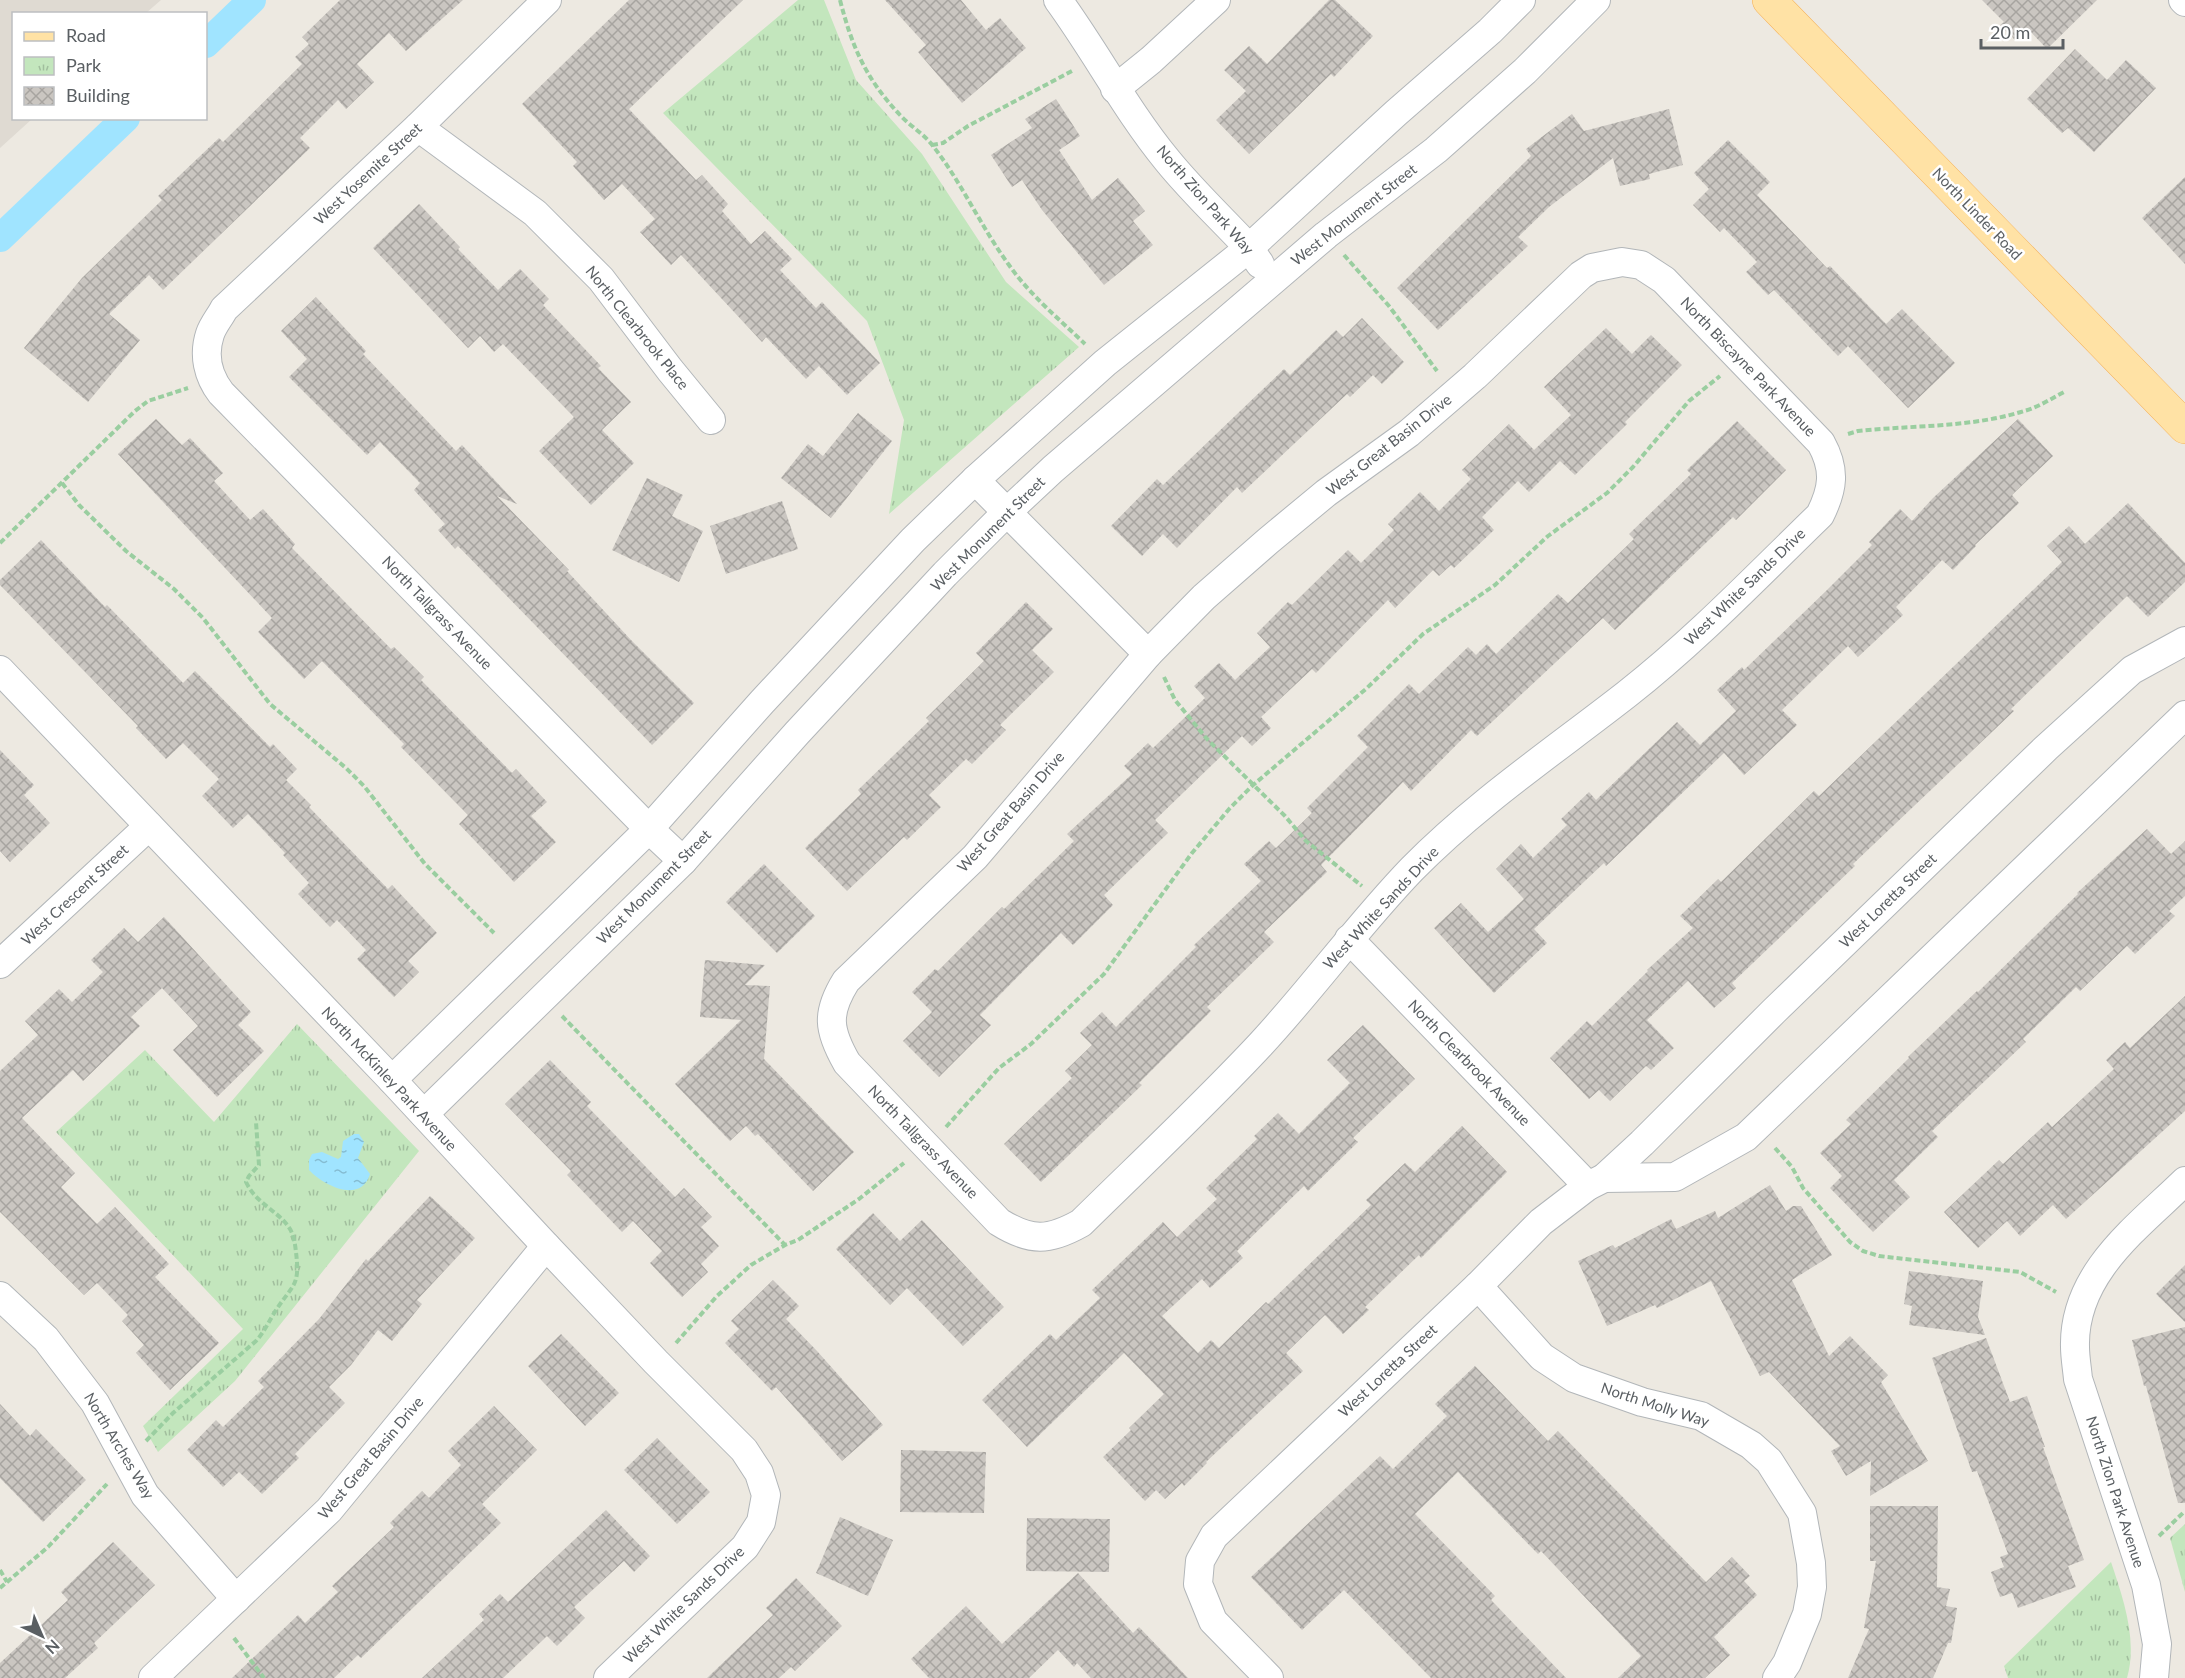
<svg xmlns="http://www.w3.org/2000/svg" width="2185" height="1678" font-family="Lato,sans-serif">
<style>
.education{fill:#dfdad2}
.park{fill:url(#park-tufts)}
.water{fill:url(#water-ripples)}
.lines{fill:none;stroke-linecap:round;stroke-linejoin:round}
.canal{stroke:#a0e4ff;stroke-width:28}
.building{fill:url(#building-cross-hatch)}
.minor-casing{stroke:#b2b6b9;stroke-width:30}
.major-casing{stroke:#f5ae53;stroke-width:34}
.path{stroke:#9acea0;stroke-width:4;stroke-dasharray:6 3;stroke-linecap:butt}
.minor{stroke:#fff;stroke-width:28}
.major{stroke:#ffe2a5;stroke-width:33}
.labels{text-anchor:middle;stroke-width:5;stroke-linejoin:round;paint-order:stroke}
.street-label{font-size:15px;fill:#5a5f63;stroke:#fff}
</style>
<defs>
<pattern id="park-tufts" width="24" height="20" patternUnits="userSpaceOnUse" patternTransform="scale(1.5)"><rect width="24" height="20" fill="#c3e6bd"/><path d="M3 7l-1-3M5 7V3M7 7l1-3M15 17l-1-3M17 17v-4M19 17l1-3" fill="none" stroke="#a1be9d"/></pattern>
<pattern id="water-ripples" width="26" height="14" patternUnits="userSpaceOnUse" patternTransform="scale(1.5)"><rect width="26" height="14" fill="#a0e4ff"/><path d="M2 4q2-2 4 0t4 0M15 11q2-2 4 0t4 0" fill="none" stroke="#85bcd2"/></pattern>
<pattern id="building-cross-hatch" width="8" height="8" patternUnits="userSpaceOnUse" patternTransform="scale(1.5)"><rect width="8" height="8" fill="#cac6c1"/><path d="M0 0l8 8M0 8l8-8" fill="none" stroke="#a7a4a0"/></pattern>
</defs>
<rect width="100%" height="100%" fill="#ede9e1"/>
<polygon class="education" points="0,0 161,0 146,13 14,14 14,118 32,119 0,148"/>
<g class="park">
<polygon points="798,0 824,0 856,80 922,154 1006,282 1079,347 889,514 904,420 867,321 663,113"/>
<polygon points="297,1024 419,1151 235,1381 158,1452 143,1426 243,1329 56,1132 145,1050 214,1122"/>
<polygon points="2185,1524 2185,1592 2170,1538"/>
<path d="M2111 1562C2123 1598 2138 1640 2127 1678H2008L2004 1666Z"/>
</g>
<path class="water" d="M354 1134H359L364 1142 358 1158 370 1174C361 1204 324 1186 309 1170V1160L312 1154 322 1152 338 1159 341 1157 343 1141Z"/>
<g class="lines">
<g class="canal">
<polyline points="206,44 252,0"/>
<polyline points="0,238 126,118"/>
</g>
</g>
<g class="building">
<polygon points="340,0 463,0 406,51 389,33 357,64 374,82 346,109 338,100 300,138 310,148 163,290 149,275 109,314 140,340 88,402 24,348 82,278 162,200 158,196 219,138 223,142 302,64 295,57 309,44 302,37"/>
<polygon points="629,0 743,0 629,109 696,180 702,175 728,204 722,211 751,244 765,231 792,259 780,270 816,308 822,302 880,363 847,395 819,366 806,379 766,337 762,342 681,255 671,265 640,232 655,219 622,184 604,200 573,166 577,162 522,104"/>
<polygon points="885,0 961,0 986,30 1000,18 1026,48 962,103 918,52 926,45"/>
<polygon points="1329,0 1335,0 1373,36 1334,77 1331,74 1249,154 1216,120 1246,91 1224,70 1249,46 1267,64"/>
<polygon points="1982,0 2097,0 2047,49 2027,28 2015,40 2000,25 2004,22"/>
<polygon points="2075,49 2107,80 2126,60 2156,88 2094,152 2068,128 2062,133 2027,99"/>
<polygon points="1056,99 1080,136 1059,150 1092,200 1118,178 1145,211 1133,221 1153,245 1104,285 1042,210 1022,180 1012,187 991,155 1032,128 1025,119"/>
<polygon points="1669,109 1683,165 1649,174 1650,179 1620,186 1613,158 1549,207 1518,237 1528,246 1438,330 1397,288 1531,156 1526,149 1572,114 1584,131"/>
<polygon points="1728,140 1770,182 1757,195 1827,268 1830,266 1886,324 1902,309 1955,363 1908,408 1848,346 1838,356 1774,290 1768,295 1746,272 1757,262 1724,228 1720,232 1693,205 1709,189 1694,173"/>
<polygon points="2185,177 2185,264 2142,218"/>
<polygon points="419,204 460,247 458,249 498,290 520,269 549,299 543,305 601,366 598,368 631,402 602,430 634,463 591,505 539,451 574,417 503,344 494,352 480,336 468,348 373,248"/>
<polygon points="316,297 366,351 363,354 456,451 462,445 517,504 497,496 569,570 567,571 631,640 694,703 652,745 458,546 455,549 438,530 445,524 414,490 420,483 380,442 367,455 289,377 307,359 281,331"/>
<polygon points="1362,318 1404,362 1382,384 1373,375 1350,397 1347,394 1242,493 1237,487 1177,548 1163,534 1142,556 1111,526 1157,479 1163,485 1284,369 1290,375 1336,330 1343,337"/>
<polygon points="1606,328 1632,354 1651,335 1682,365 1625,422 1627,424 1575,475 1560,461 1529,492 1518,481 1482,517 1494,530 1454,568 1451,565 1439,576 1433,570 1395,608 1388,600 1316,673 1312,669 1261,717 1271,728 1252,746 1242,736 1155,820 1168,833 1104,895 1113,905 1073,945 1061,933 980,1015 991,1025 939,1077 903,1041 932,1012 912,992 935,969 938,971 1002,907 1004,909 1074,841 1067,834 1132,774 1124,766 1148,743 1153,748 1205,698 1194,686 1219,663 1235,680 1270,647 1257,633 1288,602 1292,605 1348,550 1361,563 1394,530 1388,524 1420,492 1439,511 1471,479 1462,470 1509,424 1534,450 1571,415 1544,387"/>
<polygon points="858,413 892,441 831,518 781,478 808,444 823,456"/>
<polygon points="156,419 182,445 190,438 223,473 214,481 250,520 263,509 295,544 292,548 391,649 394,647 424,677 421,680 512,773 516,769 547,802 531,816 556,842 514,882 459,824 468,815 401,747 404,744 322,661 304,679 258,632 272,618 118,454"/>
<polygon points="2018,419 2053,456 2012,495 2019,503 1975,545 1976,546 1953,570 1942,560 1896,607 1903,615 1858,657 1848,646 1782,710 1797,725 1744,775 1724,753 1606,866 1604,863 1534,929 1547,943 1494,993 1434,928 1461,903 1488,932 1524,899 1496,869 1521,844 1533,858 1567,825 1561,819 1589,792 1596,800 1677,722 1700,745 1736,711 1717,690 1742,667 1744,670 1826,591 1872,545 1869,542 1900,509 1912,521 1933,498"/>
<polygon points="1737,421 1786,470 1736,520 1733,517 1615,630 1603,618 1477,736 1471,730 1411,791 1403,782 1321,865 1327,872 1264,932 1274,942 1207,1007 1211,1011 1139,1083 1142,1085 1041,1182 1004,1144 1072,1078 1065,1071 1092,1045 1080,1033 1102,1012 1116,1027 1196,947 1194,945 1261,881 1244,864 1269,841 1276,848 1312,813 1307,808 1368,747 1357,736 1409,684 1419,694 1468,647 1476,655 1487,644 1496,654 1558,594 1568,603 1634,539 1629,534 1691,474 1687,470"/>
<polygon points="647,478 683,495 672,516 703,531 679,582 612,550"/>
<polygon points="782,501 798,549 726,574 710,526"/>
<polygon points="2128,503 2185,563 2185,582 2148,617 2127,596 2011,709 2014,711 1853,864 1855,866 1732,983 1736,988 1714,1008 1688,981 1647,1020 1674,1048 1651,1070 1646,1066 1610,1101 1599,1090 1589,1099 1550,1058 1587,1021 1592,1026 1648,971 1647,970 1693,928 1680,916 1718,879 1721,882 1814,791 1819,796 2062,562 2047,546 2069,526 2085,544"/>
<polygon points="41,540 105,607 107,605 183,683 195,671 270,747 273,744 297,769 286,780 311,805 309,807 388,889 392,885 437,933 408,961 419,972 394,997 357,959 366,950 337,920 330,927 298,894 309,883 283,855 285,853 248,814 233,828 202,796 219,779 183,743 166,759 136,728 138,726 0,585 0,580"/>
<polygon points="1026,602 1053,629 1032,650 1054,672 1000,725 1006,730 972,764 966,759 929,795 941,807 907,840 904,837 847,891 805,848 861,794 858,790 929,721 926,718 984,661 976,653"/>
<polygon points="0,750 34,785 24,795 50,823 10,862 0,851"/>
<polygon points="2147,829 2171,854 2185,841 2185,896 2169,911 2175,916 2135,954 2127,946 2080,991 2076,987 2023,1039 2026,1042 1932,1131 1938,1137 1894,1180 1910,1197 1873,1232 1830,1188 1842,1176 1820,1153 1851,1124 1846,1120 1909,1058 1908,1057 1977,991 1978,992 2078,894 2077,893"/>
<polygon points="764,864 815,916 777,953 726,902"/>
<polygon points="164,917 251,1012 238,1025 264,1051 217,1097 173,1050 198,1026 162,988 131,1017 140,1026 83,1081 73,1070 22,1118 75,1173 61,1187 97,1224 115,1207 169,1264 155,1277 219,1343 170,1390 136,1353 144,1345 122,1321 128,1315 97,1283 84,1295 0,1212 0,1071 38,1035 25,1021 59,989 72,1002 103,972 91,960 124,928 138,942"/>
<polygon points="705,960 765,965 745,985 770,986 764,1059 854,1152 813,1191 758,1134 755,1136 746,1126 730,1141 675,1084 741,1020 700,1017"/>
<polygon points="2185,996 2185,1111 2066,1219 2053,1205 2020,1236 2007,1221 1978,1248 1944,1212 1999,1160 2003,1164 2048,1122 2052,1127 2114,1069 2106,1060 2125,1042 2130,1048"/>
<polygon points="1363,1025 1415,1079 1353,1138 1358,1142 1308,1191 1304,1186 1237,1251 1243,1258 1210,1288 1202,1279 1162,1316 1198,1353 1211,1340 1219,1348 1266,1302 1268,1304 1371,1205 1366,1200 1405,1163 1415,1172 1462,1126 1507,1172 1421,1258 1419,1255 1365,1307 1369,1310 1343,1334 1325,1315 1286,1353 1303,1371 1206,1462 1207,1463 1184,1486 1182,1483 1165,1499 1156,1490 1145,1501 1103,1457 1131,1430 1129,1428 1164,1394 1124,1353 1027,1447 982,1400 1050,1334 1056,1340 1100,1298 1092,1290 1163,1222 1177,1237 1217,1199 1206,1188 1257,1139 1254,1136 1278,1113 1299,1134 1350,1083 1327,1060"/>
<polygon points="550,1060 591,1102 587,1106 675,1197 684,1188 712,1217 701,1227 719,1246 701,1264 708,1272 682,1297 650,1263 662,1251 633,1221 622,1232 567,1175 571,1171 505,1104"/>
<polygon points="1770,1185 1786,1211 1793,1206 1801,1206 1832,1255 1792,1280 1829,1356 1850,1336 1888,1375 1881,1382 1928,1461 1870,1496 1871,1461 1846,1476 1831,1451 1840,1446 1769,1372 1760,1376 1711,1281 1657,1308 1655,1305 1607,1326 1578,1261 1613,1245 1615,1248 1671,1219 1676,1229 1715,1211 1718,1218"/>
<polygon points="430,1196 475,1238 417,1300 422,1304 392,1341 378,1330 351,1365 329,1387 345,1403 295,1454 299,1458 262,1494 239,1472 223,1487 187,1450 216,1420 223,1427 264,1387 258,1381 319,1319 366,1259 368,1261"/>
<polygon points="873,1213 900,1241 922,1220 1004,1307 963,1346 907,1288 890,1305 836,1249"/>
<polygon points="2185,1265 2185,1322 2156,1294"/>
<polygon points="1909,1271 1983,1281 1978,1317 1985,1335 1909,1325 1912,1306 1904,1304"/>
<polygon points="773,1280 799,1306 786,1319 817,1351 883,1425 842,1461 776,1387 772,1391 725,1343 739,1329 731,1321"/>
<polygon points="2185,1327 2185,1503 2178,1503 2146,1386 2144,1386 2132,1340"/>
<polygon points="561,1334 619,1393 585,1426 528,1366"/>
<polygon points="1986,1338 2010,1402 2027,1396 2045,1447 2043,1447 2084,1560 2068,1566 2076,1587 2018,1608 2012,1593 2000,1597 1991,1572 2004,1567 2000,1557 2008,1554 1977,1471 1972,1472 1932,1358"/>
<polygon points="1475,1366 1548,1441 1558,1431 1706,1582 1732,1557 1750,1576 1744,1581 1757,1595 1714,1637 1730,1655 1705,1678 1618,1678 1641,1656 1541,1551 1538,1554 1458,1472 1415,1514 1495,1596 1491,1600 1566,1678 1431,1678 1344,1590 1302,1630 1251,1577 1380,1456 1393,1469 1447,1416 1435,1404"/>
<polygon points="0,1404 30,1436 36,1429 86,1480 43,1522 0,1478"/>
<polygon points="494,1406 537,1450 482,1504 501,1523 361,1658 358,1655 334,1678 232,1678 298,1615 305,1623 338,1592 332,1586 394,1527 390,1523 422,1491 429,1498 461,1465 448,1451"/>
<polygon points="657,1438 710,1492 677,1524 624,1470"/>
<polygon points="901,1450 986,1452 984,1513 900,1512"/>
<polygon points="1870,1506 1938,1506 1937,1587 1950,1589 1946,1606 1957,1608 1951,1643 1948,1643 1933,1678 1848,1678 1869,1629 1864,1628 1876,1561 1870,1561"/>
<polygon points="606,1510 650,1556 634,1572 624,1561 574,1607 585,1618 557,1646 547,1636 503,1678 422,1678 484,1620 479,1614 500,1594 508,1602"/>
<polygon points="840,1517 893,1540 868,1596 816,1573"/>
<polygon points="1027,1518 1110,1519 1109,1572 1026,1571"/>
<polygon points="113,1542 155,1585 94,1643 98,1648 65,1678 0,1678 0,1663 68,1600 61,1592"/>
<polygon points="1078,1573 1133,1633 1139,1627 1188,1678 1091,1678 1077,1663 1074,1667 1058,1650 1029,1678 929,1678 911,1659 966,1606 1002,1644"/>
<polygon points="796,1578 842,1626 795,1671 791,1667 779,1678 707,1678 773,1615 766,1608"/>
</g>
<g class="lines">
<defs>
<g id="minor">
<path d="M547 0 418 127 224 309C220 317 213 325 210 334 203 355 208 376 221 393L649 829 683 861"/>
<path d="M1058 0C1096 52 1126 110 1167 160 1192 191 1222 219 1249 248L1260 264"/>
<polyline points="2183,0 2185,2"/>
<polyline points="1115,89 1151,60 1216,0"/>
<polyline points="418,127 535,213 601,279 670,370 711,420"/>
<path d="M1622 262 1641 265 1664 280 1821 443C1836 470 1833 489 1820 515 1757 576 1696 640 1627 694 1554 751 1477 803 1412 869 1358 925 1313 988 1260 1045 1203 1106 1141 1164 1081 1223 1049 1241 1031 1242 999 1222L847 1063C828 1030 826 1013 846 981L975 857 1148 654 1204 597 1268 541 1326 493 1409 433 1475 376 1581 275 1592 268Z"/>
<polyline points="975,480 1148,654"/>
<polyline points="0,670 392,1080 546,1246 656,1362 744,1450 759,1473 766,1495 761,1522 745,1547 608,1678"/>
<polyline points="1349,939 1588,1186"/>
<polyline points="0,964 149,826"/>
<polyline points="392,1080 649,829 762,702 913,540 975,480 1105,363 1249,248 1396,113 1490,31 1521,0"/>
<polyline points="424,1114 683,861 797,733 945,574 1007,512 1053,469 1326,235 1436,150 1525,71 1596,0"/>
<polyline points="1604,1178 1675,1177 1746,1137 2185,715"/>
<polyline points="1478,1286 1542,1357 1574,1378 1642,1402 1701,1416 1751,1445 1769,1461 1802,1513 1811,1563 1812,1587 1807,1614 1787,1663 1777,1678"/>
<polyline points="0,1296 46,1339 95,1403 145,1495 236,1599"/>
<polyline points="153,1678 329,1510 546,1246"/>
<polyline points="1269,1678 1213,1621 1198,1584 1200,1561 1214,1536 1478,1286 1541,1222 1588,1186 1604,1178 1642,1143 1774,1011 2046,748 2132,670 2185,641"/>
<path d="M2154 1678 2157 1644 2146 1585 2078 1379C2077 1368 2075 1357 2075 1347 2073 1273 2138 1227 2185 1181"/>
</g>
<polyline id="major" points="1769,0 2185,427"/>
</defs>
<use href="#minor" class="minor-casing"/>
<use href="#major" class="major-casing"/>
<g class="path">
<path d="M840 0C852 47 866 79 900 115 910 126 924 134 933 146 962 183 981 227 1009 265 1030 295 1058 318 1085 344"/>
<polyline points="932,145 943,143 968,126 1072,71"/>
<polyline points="1344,255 1389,306 1437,371"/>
<path d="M1848 434 1858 431C1914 425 1970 428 2024 411 2039 407 2052 398 2066 391"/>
<polyline points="62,483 79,505 126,551 174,589 203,618 270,704 346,768 364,786 425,864 494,933"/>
<polyline points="0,543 135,411 148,401 188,388"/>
<polyline points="1164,677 1175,700 1207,739 1285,816 1306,841 1362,886"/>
<polyline points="562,1016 785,1245"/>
<polyline points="946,1127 999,1068 1031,1044 1104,974 1192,853 1230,808 1252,786 1367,688 1423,634 1495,585 1548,536 1607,493 1633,467 1689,401 1720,376"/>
<polyline points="1775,1148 1792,1167 1803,1188 1850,1242 1863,1251 1879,1256 2020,1272 2056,1292"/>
<polyline points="676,1343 717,1296 751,1265 785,1245 798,1240 859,1199 904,1163"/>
<path d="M146 1441 173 1413 256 1341C265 1331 269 1321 276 1310 294 1283 300 1286 296 1252 295 1244 294 1236 290 1229 278 1210 257 1205 246 1182L249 1176 259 1165 256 1122"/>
<polyline points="2159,1536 2185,1511"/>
<polyline points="0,1570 7,1582"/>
<polyline points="0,1588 48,1547 107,1484"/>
<polyline points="234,1638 264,1678"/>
</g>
<use href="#minor" class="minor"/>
<use href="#major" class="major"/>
</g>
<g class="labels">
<g class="street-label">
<text transform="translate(368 174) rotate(-43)" y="5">West Yosemite Street</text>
<text transform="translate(1205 200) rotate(49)" y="5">North Zion Park Way</text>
<text transform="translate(1977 214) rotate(46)" y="5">North Linder Road</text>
<text transform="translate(1354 215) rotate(-38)" y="5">West Monument Street</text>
<text transform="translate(637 328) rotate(51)" y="5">North Clearbrook Place</text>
<text transform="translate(1748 367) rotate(46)" y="5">North Biscayne Park Avenue</text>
<text transform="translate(1389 445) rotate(-38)" y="5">West Great Basin Drive</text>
<text transform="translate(988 534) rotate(-45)" y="5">West Monument Street</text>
<text transform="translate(1745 587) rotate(-44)" y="5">West White Sands Drive</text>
<text transform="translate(437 613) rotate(46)" y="5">North Tallgrass Avenue</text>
<text transform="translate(1011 812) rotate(-49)" y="5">West Great Basin Drive</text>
<text transform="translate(654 887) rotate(-45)" y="5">West Monument Street</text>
<text transform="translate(75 895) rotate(-43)" y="5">West Crescent Street</text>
<text transform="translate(1888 901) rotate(-44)" y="5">West Loretta Street</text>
<text transform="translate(1381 908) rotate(-47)" y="5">West White Sands Drive</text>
<text transform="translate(1469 1063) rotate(46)" y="5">North Clearbrook Avenue</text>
<text transform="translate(389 1079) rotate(47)" y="5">North McKinley Park Avenue</text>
<text transform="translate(923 1142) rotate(46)" y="5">North Tallgrass Avenue</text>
<text transform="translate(1388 1371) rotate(-43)" y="5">West Loretta Street</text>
<text transform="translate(1655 1405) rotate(18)" y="5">North Molly Way</text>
<text transform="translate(119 1446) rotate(59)" y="5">North Arches Way</text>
<text transform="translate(371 1458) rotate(-50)" y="5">West Great Basin Drive</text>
<text transform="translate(2115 1492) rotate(72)" y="5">North Zion Park Avenue</text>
<text transform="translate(684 1605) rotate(-44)" y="5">West White Sands Drive</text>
</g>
</g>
<rect x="12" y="12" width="195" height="108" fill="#ffffff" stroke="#bdbfc1" stroke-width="1.5"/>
<rect x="24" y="32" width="30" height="9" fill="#ffe2a5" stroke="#bdbfc1" stroke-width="1.5"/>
<text x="66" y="42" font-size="18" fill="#5a5f63">Road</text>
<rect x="24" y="57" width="30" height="18" fill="url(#park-tufts)" stroke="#bdbfc1" stroke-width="1.5"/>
<text x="66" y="72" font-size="18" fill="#5a5f63">Park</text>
<rect x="24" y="87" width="30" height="18" fill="url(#building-cross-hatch)" stroke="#bdbfc1" stroke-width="1.5"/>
<text x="66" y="102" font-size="18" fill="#5a5f63">Building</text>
<g transform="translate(42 1636) rotate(136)" stroke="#ffffff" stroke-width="4.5" paint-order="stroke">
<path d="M0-4.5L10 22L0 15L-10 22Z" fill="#5a5f63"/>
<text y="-9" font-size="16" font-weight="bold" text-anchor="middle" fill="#5a5f63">N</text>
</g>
<path d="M1981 39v9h82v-9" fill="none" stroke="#5a5f63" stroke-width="3"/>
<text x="1990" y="39" font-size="18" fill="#5a5f63" stroke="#ffffff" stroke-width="4.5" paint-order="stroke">20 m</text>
</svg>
